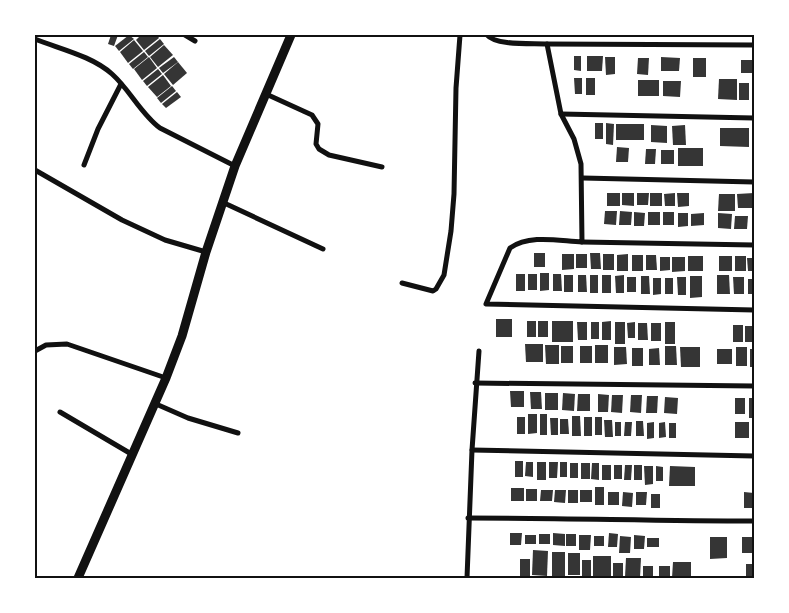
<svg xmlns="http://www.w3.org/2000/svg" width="789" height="613" font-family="Lato,sans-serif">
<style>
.building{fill:#353535}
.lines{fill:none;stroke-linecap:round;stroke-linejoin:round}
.minor{stroke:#111;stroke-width:5}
.secondary{stroke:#111;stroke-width:9}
.neatline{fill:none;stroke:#111;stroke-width:2}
</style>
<rect width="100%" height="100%" fill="#fff"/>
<g class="building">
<polygon points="111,35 118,35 114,46 108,44"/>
<polygon points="129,35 134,39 119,51 115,46"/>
<polygon points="141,35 157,35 159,38 144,50 136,40"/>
<polygon points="160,39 164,44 149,56 145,51"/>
<polygon points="134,40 143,51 128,63 120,52"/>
<polygon points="164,45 173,55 158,67 150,57"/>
<polygon points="144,52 148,57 133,69 129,64"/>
<polygon points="574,56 581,56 581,71 574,70"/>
<polygon points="587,56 603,56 602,71 587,71"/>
<polygon points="149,57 157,68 142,80 134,69"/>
<polygon points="174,57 178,62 163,73 159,68"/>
<polygon points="605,57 615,57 615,74 606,75"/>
<polygon points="661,57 680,58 679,71 661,71"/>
<polygon points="638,58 649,58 648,75 637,74"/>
<rect x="693" y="58" width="13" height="19"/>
<rect x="741" y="60" width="12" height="13"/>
<polygon points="178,62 187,73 173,85 164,74"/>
<polygon points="158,69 162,74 147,86 143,81"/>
<polygon points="163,75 171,86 157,97 148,87"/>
<polygon points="574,78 582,78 582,94 575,94"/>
<rect x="586" y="78" width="9" height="17"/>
<polygon points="719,79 737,79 737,100 718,99"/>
<rect x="638" y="80" width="21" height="16"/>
<polygon points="663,81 681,81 680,97 663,96"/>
<rect x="739" y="83" width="10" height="17"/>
<polygon points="172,86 176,91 161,103 157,98"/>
<polygon points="177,92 181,97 166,108 162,104"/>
<rect x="595" y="123" width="8" height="16"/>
<polygon points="606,123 614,124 613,145 606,144"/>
<rect x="616" y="124" width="28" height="16"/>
<polygon points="651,125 667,126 667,143 651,142"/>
<polygon points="685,125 686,145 673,145 672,126"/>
<polygon points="720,128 749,128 749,147 720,146"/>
<polygon points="617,147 629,148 628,162 616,162"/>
<rect x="678" y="148" width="25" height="18"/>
<polygon points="646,149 656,149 655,164 645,164"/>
<rect x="661" y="150" width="13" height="14"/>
<rect x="607" y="193" width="13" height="13"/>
<polygon points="622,193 634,193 634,206 622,205"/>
<polygon points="637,193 649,193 648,205 637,205"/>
<rect x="650" y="193" width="12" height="13"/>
<polygon points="675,193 675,206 665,206 664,194"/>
<polygon points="677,193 689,193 689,206 678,207"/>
<polygon points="754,193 754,208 738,208 737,194"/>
<polygon points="719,194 735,194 735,211 718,211"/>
<polygon points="605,211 617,211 616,225 604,224"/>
<polygon points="620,211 632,212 631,225 619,225"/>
<polygon points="634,212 645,213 644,226 634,226"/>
<rect x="648" y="212" width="12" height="13"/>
<rect x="663" y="212" width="11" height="13"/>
<polygon points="678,213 688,213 688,226 678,227"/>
<polygon points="704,213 704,225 691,226 691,214"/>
<polygon points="718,213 732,214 731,229 718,228"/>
<polygon points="735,216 748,216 747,229 734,229"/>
<rect x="534" y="253" width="11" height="14"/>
<polygon points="590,253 600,253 601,269 591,269"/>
<polygon points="562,254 574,254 574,269 562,270"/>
<rect x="576" y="254" width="11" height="14"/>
<rect x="603" y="254" width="11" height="16"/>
<polygon points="628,254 628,271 617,271 617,255"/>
<rect x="632" y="255" width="11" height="16"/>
<polygon points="646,255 656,255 657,270 646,270"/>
<rect x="688" y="256" width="15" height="15"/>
<rect x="719" y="256" width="13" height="15"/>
<rect x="735" y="256" width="11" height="15"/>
<polygon points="660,257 670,257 670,270 660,271"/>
<polygon points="672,257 685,257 685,271 672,272"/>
<polygon points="747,258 754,258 754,271 748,271"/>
<polygon points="540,273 549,273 549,290 540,291"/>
<rect x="516" y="274" width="9" height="17"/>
<rect x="528" y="274" width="9" height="16"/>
<polygon points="553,274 561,274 562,291 553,291"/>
<rect x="564" y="275" width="9" height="17"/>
<polygon points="578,275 586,275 587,292 578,292"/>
<rect x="590" y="275" width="8" height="18"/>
<rect x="602" y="275" width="9" height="18"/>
<polygon points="624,275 624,293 616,293 615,276"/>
<polygon points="717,275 729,275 730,294 717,294"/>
<polygon points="641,276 649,276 650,294 641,294"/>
<polygon points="690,276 702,276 702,297 690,298"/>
<rect x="627" y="277" width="9" height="15"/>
<polygon points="677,277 686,277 686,295 678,295"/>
<polygon points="733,277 744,277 744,294 734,294"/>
<polygon points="653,278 661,278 661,294 653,295"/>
<rect x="665" y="278" width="8" height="16"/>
<rect x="748" y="279" width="6" height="15"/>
<rect x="496" y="319" width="16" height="18"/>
<rect x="527" y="321" width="9" height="16"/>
<rect x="538" y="321" width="10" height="16"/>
<rect x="552" y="321" width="21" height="21"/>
<polygon points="611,321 611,340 602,340 602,322"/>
<polygon points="577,322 587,322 587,340 578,340"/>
<rect x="591" y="322" width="8" height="17"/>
<rect x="615" y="322" width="10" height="22"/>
<polygon points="635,322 635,338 628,338 627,323"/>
<rect x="665" y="322" width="10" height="22"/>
<polygon points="638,323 647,323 648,340 638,340"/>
<rect x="651" y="323" width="10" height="18"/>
<rect x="733" y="325" width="10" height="17"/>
<rect x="745" y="326" width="9" height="16"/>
<polygon points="525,344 543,344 543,362 526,362"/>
<polygon points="545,345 559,345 559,364 546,364"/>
<rect x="595" y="345" width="13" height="18"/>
<rect x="561" y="346" width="12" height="17"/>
<rect x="580" y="346" width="12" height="17"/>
<polygon points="665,346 676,346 677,365 665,365"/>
<polygon points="614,347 626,347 627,364 614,365"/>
<polygon points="680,347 700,347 700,367 681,367"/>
<rect x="736" y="347" width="11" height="19"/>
<rect x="632" y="348" width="11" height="18"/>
<polygon points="659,348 660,365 649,365 649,349"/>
<rect x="717" y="349" width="15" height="15"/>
<rect x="750" y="349" width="4" height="18"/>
<polygon points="510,391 524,391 524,407 511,407"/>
<polygon points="530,392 541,392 542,409 531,409"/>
<rect x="545" y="393" width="13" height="17"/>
<polygon points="563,393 575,394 574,411 562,410"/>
<polygon points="578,394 590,394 590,411 577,411"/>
<polygon points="598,394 609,395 608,412 598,412"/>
<polygon points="612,395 623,395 622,413 611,412"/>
<polygon points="631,395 642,395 641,413 630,412"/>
<polygon points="647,396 658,396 657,413 646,413"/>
<polygon points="665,397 678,398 677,414 664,413"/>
<rect x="735" y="398" width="10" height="16"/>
<rect x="749" y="398" width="5" height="20"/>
<polygon points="528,414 537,414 537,433 528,434"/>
<rect x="540" y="414" width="7" height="21"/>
<polygon points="572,416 580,416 581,436 572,436"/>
<rect x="517" y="417" width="8" height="17"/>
<rect x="584" y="417" width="8" height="19"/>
<rect x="595" y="417" width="7" height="18"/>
<polygon points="550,418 558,418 558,435 551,435"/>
<polygon points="560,419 568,419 569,434 560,434"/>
<polygon points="604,420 612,420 613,437 605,437"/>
<polygon points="636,421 643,421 644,436 636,436"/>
<rect x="615" y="422" width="6" height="14"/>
<polygon points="625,422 632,422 631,436 624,436"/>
<polygon points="654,422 654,438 647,439 647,423"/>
<polygon points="665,422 666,437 659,438 659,423"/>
<rect x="735" y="422" width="14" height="16"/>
<rect x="669" y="423" width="7" height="15"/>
<rect x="515" y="461" width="8" height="16"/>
<polygon points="526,462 533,462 533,477 525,476"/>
<rect x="537" y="462" width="9" height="18"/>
<polygon points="549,462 558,462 557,478 549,478"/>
<rect x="560" y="462" width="7" height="15"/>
<rect x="570" y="463" width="8" height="15"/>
<rect x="581" y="463" width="9" height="16"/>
<polygon points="592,463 599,463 599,480 591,479"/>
<rect x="602" y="465" width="9" height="15"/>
<rect x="614" y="465" width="8" height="14"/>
<polygon points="625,465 632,465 631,480 624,480"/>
<rect x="634" y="465" width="8" height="15"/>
<polygon points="644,466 653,466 653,484 645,485"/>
<polygon points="656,466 663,467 663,481 656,481"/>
<polygon points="670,466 695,467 695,486 669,486"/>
<rect x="595" y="487" width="9" height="18"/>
<rect x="511" y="488" width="13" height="13"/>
<rect x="526" y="489" width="11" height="12"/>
<polygon points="541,490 553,490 552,501 540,501"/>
<polygon points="555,490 566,490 565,503 554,502"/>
<rect x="568" y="490" width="10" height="13"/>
<rect x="580" y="490" width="12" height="12"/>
<rect x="608" y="492" width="11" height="13"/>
<polygon points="623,492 633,493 632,507 622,506"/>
<polygon points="636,492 647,492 646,505 636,505"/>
<polygon points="744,492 754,493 754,508 744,508"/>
<rect x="651" y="494" width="9" height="14"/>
<polygon points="510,533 522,533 521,545 510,545"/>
<polygon points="553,533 565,534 565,546 553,545"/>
<polygon points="609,533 618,534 617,547 608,547"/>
<rect x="539" y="534" width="11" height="10"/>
<rect x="566" y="534" width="10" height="12"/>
<rect x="525" y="535" width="11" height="9"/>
<polygon points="579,535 591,535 590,550 579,550"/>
<polygon points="634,535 645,536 644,549 634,549"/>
<rect x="594" y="536" width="10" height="10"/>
<polygon points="620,536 631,537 630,553 619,553"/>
<polygon points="710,537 727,537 727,558 710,559"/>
<rect x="742" y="537" width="10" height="16"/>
<rect x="647" y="538" width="12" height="9"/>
<polygon points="533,550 548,551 547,576 532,575"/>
<polygon points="552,552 565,552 565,577 552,576"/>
<rect x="568" y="553" width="12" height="22"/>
<rect x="593" y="556" width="18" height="20"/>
<polygon points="626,558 641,558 640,578 625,577"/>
<rect x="520" y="559" width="10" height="17"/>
<rect x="582" y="560" width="9" height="18"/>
<polygon points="673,562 691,562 691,578 672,578"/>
<rect x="613" y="563" width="10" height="15"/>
<rect x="746" y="564" width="8" height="14"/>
<rect x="643" y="566" width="10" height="12"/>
<rect x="659" y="566" width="11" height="12"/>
</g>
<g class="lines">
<g class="minor">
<polyline points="185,35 195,41"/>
<path d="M487 35C496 46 533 43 547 44L561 114 574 139 581 164 582 242C559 241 530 234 510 248L486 304 754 310"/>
<path d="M35 39C60 49 92 56 112 74 130 90 141 114 160 128L235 166"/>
<polyline points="547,44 754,45"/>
<polyline points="266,94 312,115 318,124 316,144 319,149 329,155 382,167"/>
<polyline points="561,114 754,118"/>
<polyline points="84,165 98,129 121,84"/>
<polyline points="35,170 122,220 165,240 206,252"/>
<polyline points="583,178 754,182"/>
<polyline points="222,202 323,249"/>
<polyline points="582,242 754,245"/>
<polyline points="402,283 433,291 436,289 444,275 451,231 454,194 456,88 460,35"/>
<polyline points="35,351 46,345 67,344 166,378"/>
<polyline points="475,383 754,386"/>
<polyline points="156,404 188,418 238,433"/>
<polyline points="60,412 133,455"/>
<polyline points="472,450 754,456"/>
<path d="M468 518C563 518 659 521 754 521"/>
<polyline points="467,578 472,450 479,351"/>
</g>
<polyline class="secondary" points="78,578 166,378 182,336 206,252 235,166 291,35"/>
</g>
<rect width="789" height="613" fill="none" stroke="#ffffff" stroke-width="72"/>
<rect x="36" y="36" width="717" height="541" class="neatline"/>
</svg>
